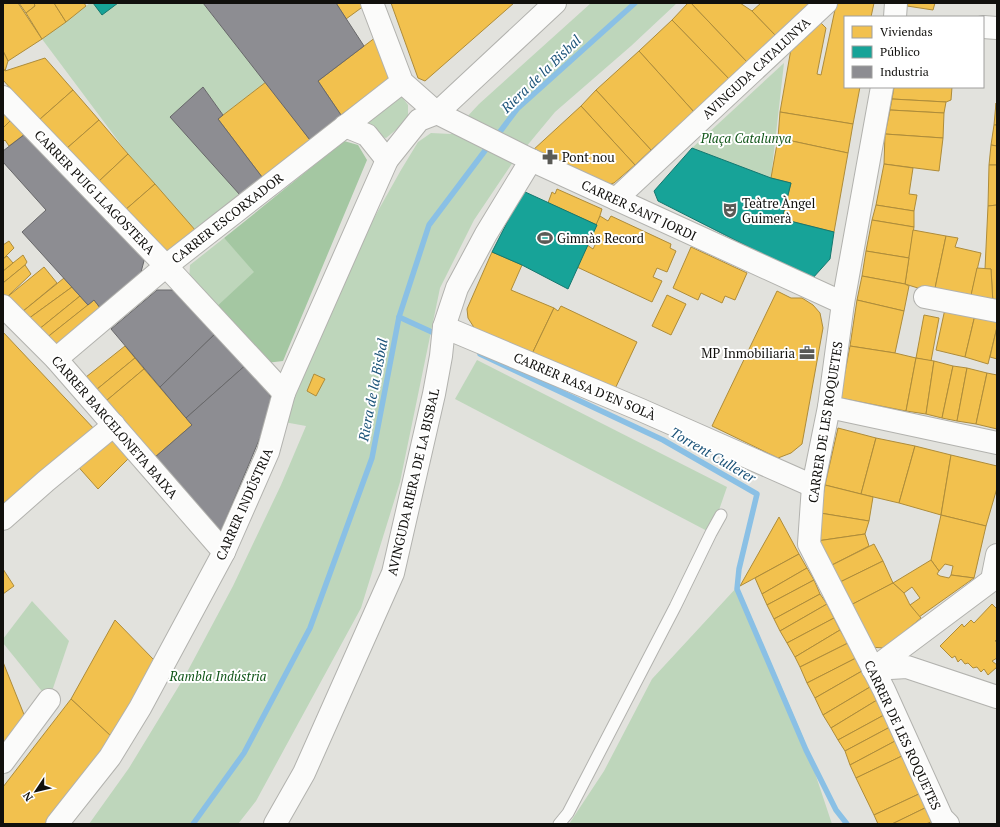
<svg xmlns="http://www.w3.org/2000/svg" width="1000" height="827" font-family="'PT Serif',serif">
<style>
.green{fill:#bed6bb}
.forest{fill:#a4c7a2}
.homes{fill:#f2c14e;stroke:#ae8c3a}
.public{fill:#17a398;stroke:#15776e}
.industry{fill:#8d8d92;stroke:#68686a}
.lines{fill:none;stroke-linecap:round;stroke-linejoin:round}
.stream{stroke:#8ac0e5;stroke-width:5.5}
.lane-casing{stroke:#b2b2ae;stroke-width:13}
.street-casing{stroke:#b2b2ae;stroke-width:24}
.lane{stroke:#fbfbfa;stroke-width:11}
.street{stroke:#fbfbfa;stroke-width:22}
.labels{text-anchor:middle;stroke-width:4;stroke-linejoin:round;paint-order:stroke}
.street-label{font-size:13px;fill:#11100d;stroke:#fff}
.park-label{font-size:13px;font-style:italic;fill:#105518;stroke:#fff}
.poi-label{font-size:13px;fill:#11100d;stroke:#fff;text-anchor:start}
.water-label{font-size:14px;font-style:italic;fill:#1a5278;stroke:#fff}
</style>
<rect width="100%" height="100%" fill="#e2e2dd"/>
<g class="green">
<polygon points="90,3 203,3 266,82 223,115 203,87 240,195 196,231 128,154 42,39"/>
<polygon points="591,3 677,3 631,46 555,112 511,165 474,220 440,288 400,482 361,608 256,801 238,824 89,824 129,768 185,676 233,586 281,485 306,426 284,422 361,241 401,170 418,142 431,133 451,134 479,104"/>
<polygon points="784,63 771,178 692,148"/>
<polygon points="402,97 408,105 408,118 397,129 386,138 375,135 368,123 370,113 390,98"/>
<polygon points="224,238 255,272 216,307 189,281 190,265"/>
<polygon points="477,360 727,487 711,533 455,399"/>
<polygon points="738,586 803,737 832,824 569,824 604,771 652,679"/>
<polygon points="32,601 69,641 49,700 3,643 3,639"/>
</g>
<polygon class="forest" points="344,141 358,145 367,160 283,361 266,363 216,307 254,272 224,238"/>
<g class="homes">
<polygon points="3,3 18,3 42,39 8,61 3,51"/>
<polygon points="19,3 34,3 35,6 26,13"/>
<polygon points="34,3 54,3 66,22 42,39 26,13 35,6"/>
<polygon points="54,3 84,3 86,6 66,22"/>
<polygon points="336,3 368,3 346,19"/>
<polygon points="391,3 514,3 425,81 418,78"/>
<polygon points="688,3 691,3 748,63 730,80 672,20"/>
<polygon points="691,3 740,3 752,11 777,37 748,63"/>
<polygon points="761,3 813,3 777,37 752,11"/>
<polygon points="838,3 874,3 871,17 845,17 845,87 860,87 853,124 780,112 791,49 819,21 826,28 817,74 821,75 836,5"/>
<polygon points="908,3 935,3 933,10 907,6"/>
<polygon points="672,20 730,80 694,112 639,51"/>
<polygon points="380,34 394,75 341,115 318,81"/>
<polygon points="3,51 8,61 5,71 3,68"/>
<polygon points="639,51 694,112 651,150 596,90"/>
<polygon points="45,58 73,90 39,120 3,80 3,68 5,71"/>
<polygon points="266,82 310,140 262,177 218,119"/>
<polygon points="894,87 952,87 951,100 946,102 892,99"/>
<polygon points="73,90 99,120 66,149 39,120"/>
<polygon points="596,90 651,150 635,165 581,106"/>
<polygon points="892,99 946,102 944,113 890,110"/>
<polygon points="3,101 16,115 3,128"/>
<polygon points="996,103 997,125 994,125"/>
<polygon points="581,106 635,165 614,183 602,186 532,151"/>
<polygon points="890,110 944,113 943,138 885,134"/>
<polygon points="780,112 853,124 848,153 778,138"/>
<polygon points="16,115 29,131 9,146 5,140 3,142 3,128"/>
<polygon points="99,120 128,154 97,183 66,149"/>
<polygon points="994,125 997,125 997,146 991,145"/>
<polygon points="885,134 943,138 939,171 884,164"/>
<polygon points="778,138 848,153 834,232 782,219 791,183 771,178"/>
<polygon points="991,145 997,146 997,165 989,165"/>
<polygon points="128,154 155,184 124,211 97,183"/>
<polygon points="884,164 913,168 909,194 917,195 914,211 876,205"/>
<polygon points="989,165 997,165 997,205 988,206"/>
<polygon points="155,184 196,231 165,258 124,211"/>
<polygon points="557,189 602,209 597,225 548,203 552,192 555,194"/>
<polygon points="876,205 914,211 914,227 872,220"/>
<polygon points="997,205 997,305 993,304 991,269 985,269 988,206"/>
<polygon points="600,216 608,221 611,216 671,244 670,248 676,251 667,272 657,268 653,277 662,281 652,302 577,267 587,245 593,249 597,241 590,238"/>
<polygon points="872,220 914,227 909,258 866,251"/>
<polygon points="913,230 946,236 934,293 905,284"/>
<polygon points="946,236 958,238 955,247 981,253 970,300 934,293"/>
<polygon points="9,241 14,248 3,259 3,245"/>
<polygon points="691,247 747,273 735,300 725,296 722,303 701,293 698,300 673,288"/>
<polygon points="866,251 909,258 905,284 862,276"/>
<polygon points="492,252 522,265 511,290 554,308 531,356 475,329 468,318 467,309"/>
<polygon points="23,255 27,262 25,265 3,283 3,271"/>
<polygon points="7,256 13,263 3,271 3,259"/>
<polygon points="25,265 31,274 6,298 3,295 3,283"/>
<polygon points="44,267 57,283 22,312 6,298"/>
<polygon points="977,268 991,269 993,304 970,300"/>
<polygon points="862,276 905,284 909,286 904,311 857,300"/>
<polygon points="64,278 72,287 28,319 22,312"/>
<polygon points="72,287 80,296 38,330 28,319"/>
<polygon points="777,291 791,298 802,298 813,305 820,313 823,328 802,444 791,453 778,458 712,426"/>
<polygon points="667,295 686,304 671,335 652,326"/>
<polygon points="80,296 88,305 45,339 38,330"/>
<polygon points="94,300 101,309 57,348 45,339"/>
<polygon points="857,300 904,311 895,353 850,346"/>
<polygon points="561,306 637,342 614,391 531,356 554,308 558,311"/>
<polygon points="945,309 975,315 965,357 936,350"/>
<polygon points="924,315 939,318 931,361 916,358"/>
<polygon points="975,315 997,320 997,327 988,364 965,357"/>
<polygon points="997,327 997,359 990,357"/>
<polygon points="3,332 96,431 3,512"/>
<polygon points="125,346 135,358 96,390 86,377"/>
<polygon points="850,346 895,353 916,358 906,411 840,398"/>
<polygon points="135,358 144,369 106,401 96,390"/>
<polygon points="916,358 934,361 926,414 906,411"/>
<polygon points="934,361 953,366 942,418 926,414"/>
<polygon points="953,366 967,368 957,421 942,418"/>
<polygon points="967,368 987,373 976,424 957,421"/>
<polygon points="144,369 192,425 154,458 106,401"/>
<polygon points="987,373 997,375 997,429 976,424"/>
<polygon points="314,374 325,379 316,396 307,391"/>
<polygon points="838,428 876,438 861,494 825,485"/>
<polygon points="116,437 132,455 98,489 74,462"/>
<polygon points="876,438 915,446 899,503 861,494"/>
<polygon points="915,446 951,455 941,515 899,503"/>
<polygon points="951,455 997,466 997,488 986,526 941,515"/>
<polygon points="825,485 873,497 869,521 820,513"/>
<polygon points="820,513 869,521 865,534 817,541"/>
<polygon points="941,515 986,526 974,578 951,575 953,566 945,564 939,571 931,560"/>
<polygon points="779,517 799,554 740,586"/>
<polygon points="865,534 869,546 828,567 817,541"/>
<polygon points="874,544 883,561 836,584 828,567"/>
<polygon points="799,554 807,568 762,594 755,578"/>
<polygon points="931,560 939,571 937,574 940,576 949,578 951,575 974,578 919,617 910,605 920,598 912,587 904,593 893,583"/>
<polygon points="883,561 893,583 847,607 836,584"/>
<polygon points="807,568 814,580 767,605 762,594"/>
<polygon points="3,569 14,586 3,594"/>
<polygon points="814,580 820,594 774,619 767,605"/>
<polygon points="893,583 904,593 910,605 921,618 885,648 868,647 847,607"/>
<polygon points="820,594 827,604 780,631 774,619"/>
<polygon points="827,604 834,618 787,643 780,631"/>
<polygon points="992,604 997,609 997,639 995,641 997,642 997,658 992,661 997,665 997,667 988,675 984,669 981,672 977,667 973,668 968,663 965,664 961,659 958,662 955,656 952,658 940,646 962,624 964,627 971,620 974,623"/>
<polygon points="834,618 840,630 795,657 787,643"/>
<polygon points="115,620 154,660 112,737 71,699"/>
<polygon points="840,630 848,643 800,667 795,657"/>
<polygon points="848,643 856,658 807,683 800,667"/>
<polygon points="856,658 862,671 815,698 807,683"/>
<polygon points="3,662 25,717 3,747"/>
<polygon points="862,671 870,687 823,715 815,698"/>
<polygon points="870,687 877,700 831,728 823,715"/>
<polygon points="71,699 112,737 47,824 3,824 3,787"/>
<polygon points="877,700 884,715 838,740 831,728"/>
<polygon points="884,715 890,727 845,751 838,740"/>
<polygon points="890,727 897,740 850,765 845,751"/>
<polygon points="897,740 904,755 856,778 850,765"/>
<polygon points="904,755 921,793 874,815 856,778"/>
<polygon points="921,793 927,807 892,824 878,824 874,815"/>
<polygon points="927,807 933,821 926,824 892,824"/>
</g>
<g class="public">
<polygon points="93,3 118,3 102,15"/>
<polygon points="692,148 771,178 791,183 782,219 834,232 830,259 812,279 658,201 654,191"/>
<polygon points="523,191 597,225 568,289 522,265 492,252"/>
</g>
<g class="industry">
<polygon points="203,3 336,3 364,46 318,81 341,115 310,140"/>
<polygon points="203,87 223,115 218,119 262,177 240,195 170,117"/>
<polygon points="29,131 145,257 140,276 101,309 94,300 88,305 22,232 46,210 3,162 3,151"/>
<polygon points="157,290 178,290 217,332 160,387 111,329"/>
<polygon points="217,332 248,363 186,418 160,387"/>
<polygon points="248,363 269,386 272,409 221,531 154,458 192,425 186,418"/>
</g>
<g class="lines">
<g class="stream">
<polyline points="496,137 517,109 635,3"/>
<polyline points="399,317 434,333"/>
<polyline points="480,354 663,440 757,494 739,569 737,589 806,750 836,810 847,824"/>
<polyline points="193,824 244,753 310,628 372,458 399,317 429,225 490,144"/>
</g>
<defs>
<polyline id="lane" points="559,824 568,813 675,607 711,533 721,515"/>
<g id="street">
<polyline points="372,3 402,82 437,113 531,160 843,303"/>
<polyline points="895,17 896,3"/>
<polyline points="983,27 997,28"/>
<polyline points="882,87 843,303 829,407 813,486 809,544 884,690 942,818 948,824"/>
<polyline points="3,97 166,266 284,393"/>
<polyline points="345,126 367,135 387,160"/>
<polyline points="616,199 826,3"/>
<polyline points="925,297 997,311"/>
<polyline points="3,306 56,359 224,552"/>
<polyline points="444,327 641,410 813,486"/>
<polyline points="56,359 166,266 402,82"/>
<polyline points="829,407 997,443"/>
<polyline points="3,519 46,481 114,425"/>
<polyline points="873,669 992,580 997,555"/>
<polyline points="873,669 907,667 997,697"/>
<polyline points="3,762 49,700"/>
<polyline points="57,824 110,757 140,708 224,552 268,452 284,393 387,160 419,120 437,113 555,3"/>
<polyline points="275,824 304,773 393,573 434,394 441,356 444,327 457,288 486,234 531,160"/>
</g>
</defs>
<use href="#lane" class="lane-casing"/>
<use href="#street" class="street-casing"/>
<use href="#lane" class="lane"/>
<use href="#street" class="street"/>
</g>
<defs>
<symbol id="pharmacy-bare" viewBox="-9 -9 18 18"><path d="M-2-6h4v4h4v4h-4v4h-4v-4h-4v-4h4Z" fill="#5a5a56" stroke="#fff" stroke-width="2.5" paint-order="stroke"/></symbol>
<symbol id="theatre-bare" viewBox="-9 -9 18 18"><path d="M-5-5.5Q0-4 5-5.5V0Q5 5 0 6Q-5 5-5 0ZM-3.3-2.5H-1v1.5H-3.3ZM1-2.5H3.3v1.5H1ZM-2.8 1Q0 5.5 2.8 1Z" fill="#5a5a56" stroke="#fff" stroke-width="2.5" paint-order="stroke"/></symbol>
<symbol id="stadium-bare" viewBox="-9 -9 18 18"><path d="M0-5a6.5 5 0 1 0 0 10a6.5 5 0 1 0 0-10ZM-3.5-1.8h7v3.6h-7Z" fill="#5a5a56" stroke="#fff" stroke-width="2.5" paint-order="stroke"/></symbol>
<symbol id="office-bare" viewBox="-9 -9 18 18"><path d="M-6-3h4V-5.5h4V-3h4V5H-6ZM-1-4.5V-3h2v-1.5ZM-6 0V1H6V0Z" fill="#5a5a56" stroke="#fff" stroke-width="2.5" paint-order="stroke"/></symbol>
</defs>
<g fill-rule="evenodd">
<use href="#pharmacy-bare" x="539" y="146" width="22" height="22"/>
<use href="#theatre-bare" x="719" y="199" width="22" height="22"/>
<use href="#stadium-bare" x="534" y="227" width="22" height="22"/>
<use href="#office-bare" x="796" y="342" width="22" height="22"/>
</g>
<g class="labels">
<g class="street-label">
<text transform="translate(756 68) rotate(-43)" y="5">AVINGUDA CATALUNYA</text>
<text transform="translate(95 192) rotate(46)" y="5">CARRER PUIG LLAGOSTERA</text>
<text transform="translate(639 210) rotate(25)" y="5">CARRER SANT JORDI</text>
<text transform="translate(227 218) rotate(-38)" y="5">CARRER ESCORXADOR</text>
<text transform="translate(585 386) rotate(23)" y="5">CARRER RASA D'EN SOLÀ</text>
<text transform="translate(825 422) rotate(-81)" y="5">CARRER DE LES ROQUETES</text>
<text transform="translate(115 427) rotate(49)" y="5">CARRER BARCELONETA BAIXA</text>
<text transform="translate(413 482) rotate(-77)" y="5">AVINGUDA RIERA DE LA BISBAL</text>
<text transform="translate(244 504) rotate(-66)" y="5">CARRER INDÚSTRIA</text>
<text transform="translate(903 735) rotate(65)" y="5">CARRER DE LES ROQUETES</text>
</g>
<g class="park-label">
<text x="746" y="143">Plaça Catalunya</text>
<text x="218" y="681">Rambla Indústria</text>
</g>
<g class="poi-label">
<text x="562" y="162">Pont nou</text>
<text x="742" y="208">Teàtre Àngel<tspan x="742" dy="15">Guimerà</tspan></text>
<text x="557" y="243">Gimnàs Record</text>
<text x="795" y="358" text-anchor="end">MP Inmobiliaria</text>
</g>
<g class="water-label">
<text transform="translate(541 74) rotate(-44)" y="5">Riera de la Bisbal</text>
<text transform="translate(373 390) rotate(-79)" y="5">Riera de la Bisbal</text>
<text transform="translate(713 455) rotate(30)" y="5">Torrent Cullerer</text>
</g>
</g>
<rect width="1000" height="827" fill="none" stroke="#11100d" stroke-width="8"/>
<rect x="844" y="16" width="140" height="72" fill="#ffffff" stroke="#a09f9e"/>
<rect x="852" y="26" width="20" height="12" fill="#f2c14e" stroke="#a09f9e"/>
<text x="880" y="36" font-size="12" fill="#11100d">Viviendas</text>
<rect x="852" y="46" width="20" height="12" fill="#17a398" stroke="#a09f9e"/>
<text x="880" y="56" font-size="12" fill="#11100d">Público</text>
<rect x="852" y="66" width="20" height="12" fill="#8d8d92" stroke="#a09f9e"/>
<text x="880" y="76" font-size="12" fill="#11100d">Industria</text>
<g transform="translate(36 791) rotate(235)" stroke="#ffffff" stroke-width="3" paint-order="stroke">
<path d="M0-3L7 15L0 10L-7 15Z" fill="#11100d"/>
<text y="-6" font-size="11" font-weight="bold" text-anchor="middle" fill="#11100d">N</text>
</g>
</svg>
